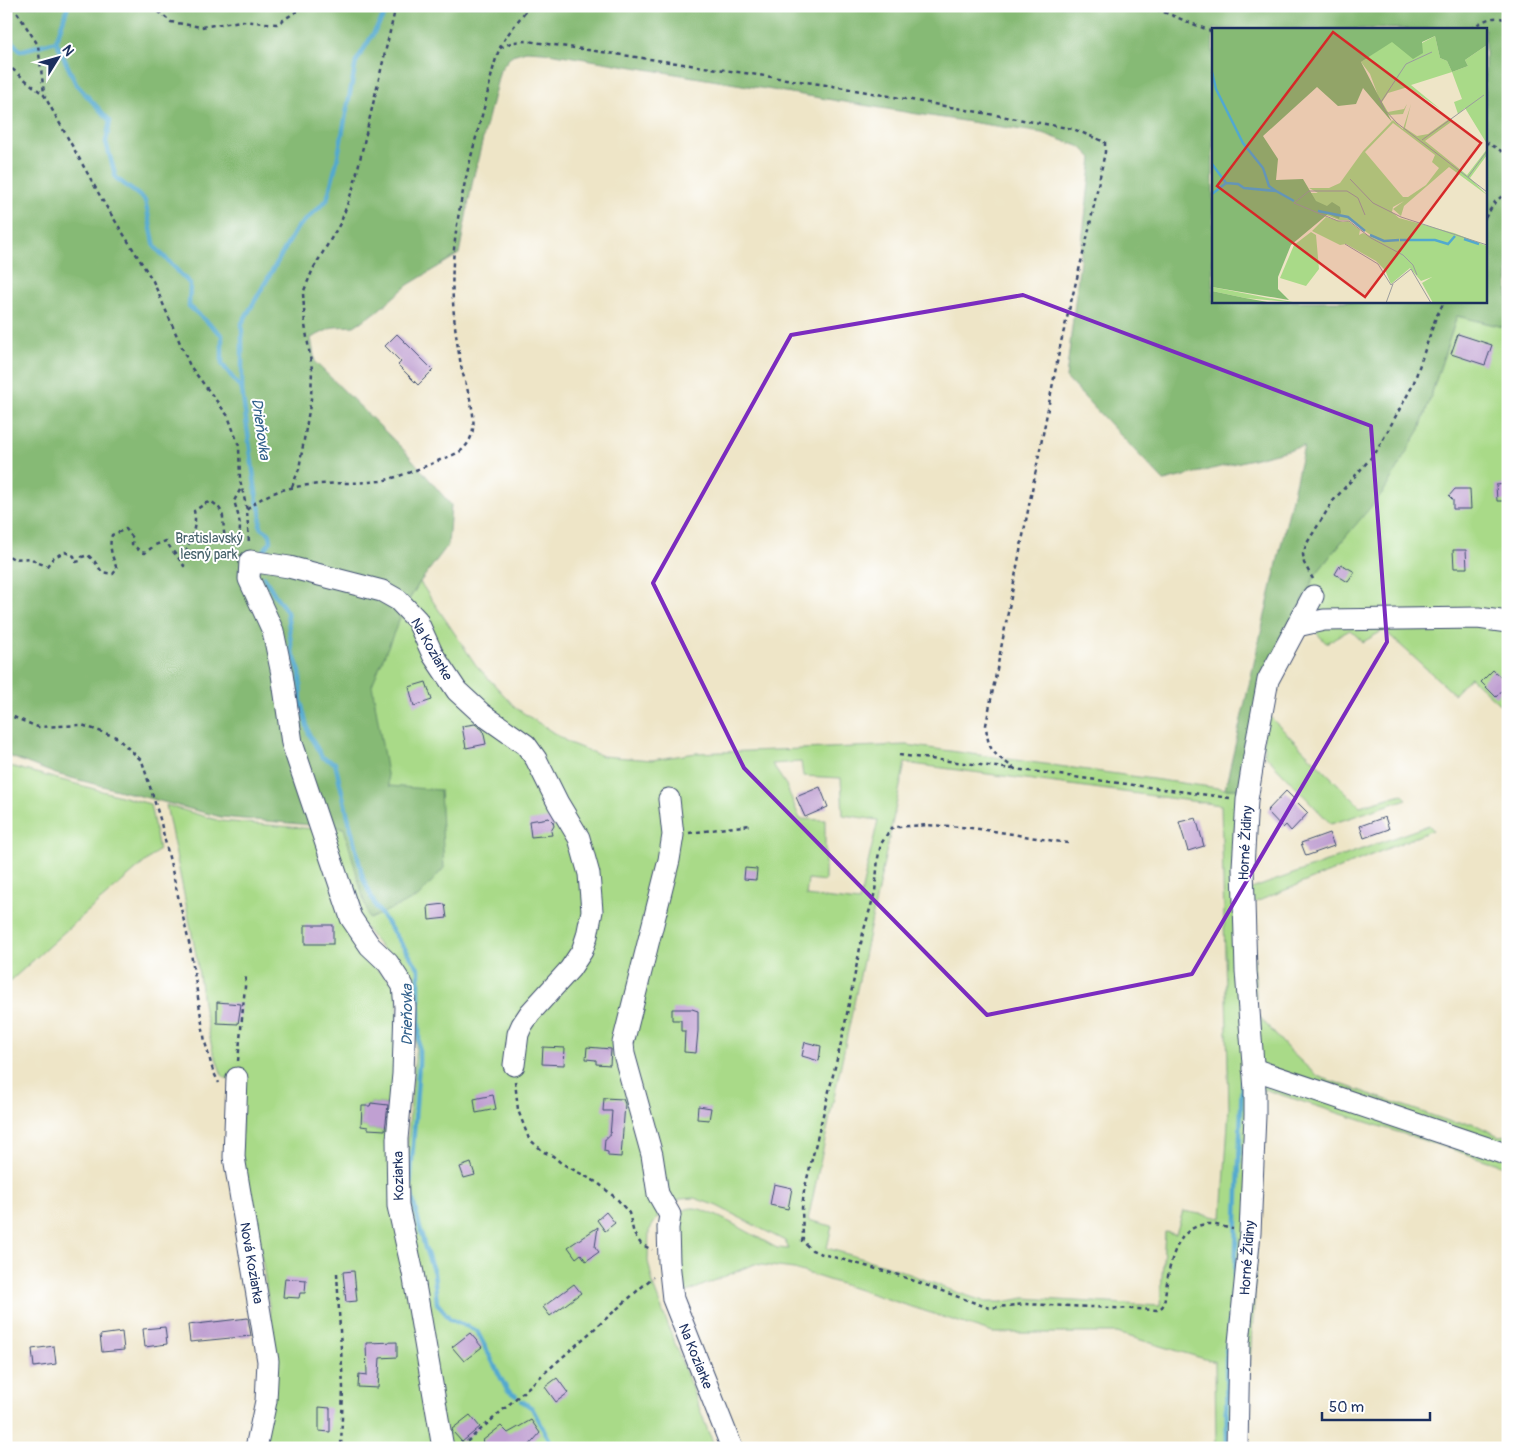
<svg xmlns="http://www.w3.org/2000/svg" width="1514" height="1454" font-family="Pangolin,sans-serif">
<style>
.green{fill:#a9da88;stroke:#628473;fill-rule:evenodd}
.forest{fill:#86ba74;stroke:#507469;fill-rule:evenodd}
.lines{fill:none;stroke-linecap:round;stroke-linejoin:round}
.stream{stroke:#52a9cf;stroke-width:4.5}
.building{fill:#c0a0d2}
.minor-casing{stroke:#3b4a6e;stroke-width:23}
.path{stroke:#3b4a6e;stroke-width:2.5;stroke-dasharray:4 4;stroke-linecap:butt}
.minor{stroke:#fff;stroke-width:21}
.marked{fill:none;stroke:#7b2cbf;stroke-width:4;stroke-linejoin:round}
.labels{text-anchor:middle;stroke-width:4;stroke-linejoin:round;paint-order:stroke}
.park-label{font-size:14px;fill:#46626b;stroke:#fff}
.street-label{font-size:14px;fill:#1b2f5e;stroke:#fff}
.water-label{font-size:15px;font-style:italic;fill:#31608b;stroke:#fff}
.inset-river{fill:none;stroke:#52a9cf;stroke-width:2.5}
.inset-road{fill:none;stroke:#9a9c9d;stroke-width:1}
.view{fill:#d62828;fill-opacity:0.15;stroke:#d62828;stroke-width:2.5}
.inset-edge{fill:none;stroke:#1b2f5e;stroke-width:2.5}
</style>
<rect width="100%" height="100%" fill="#fff"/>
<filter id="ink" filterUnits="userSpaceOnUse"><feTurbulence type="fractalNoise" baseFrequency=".02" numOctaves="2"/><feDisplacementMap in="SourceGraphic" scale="10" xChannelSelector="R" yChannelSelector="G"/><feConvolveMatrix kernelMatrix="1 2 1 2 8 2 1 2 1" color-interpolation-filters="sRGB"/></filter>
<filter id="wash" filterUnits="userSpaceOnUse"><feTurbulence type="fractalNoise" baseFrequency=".0096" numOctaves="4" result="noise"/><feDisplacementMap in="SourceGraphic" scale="20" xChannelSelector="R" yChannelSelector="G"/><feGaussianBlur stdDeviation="1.12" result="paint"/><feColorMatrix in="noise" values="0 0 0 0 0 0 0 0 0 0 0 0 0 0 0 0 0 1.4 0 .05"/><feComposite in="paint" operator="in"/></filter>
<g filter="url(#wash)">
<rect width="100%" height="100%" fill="#eee5c7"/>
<g class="green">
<polygon points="1457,316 1508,328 1508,712 1470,677 1454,694 1384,630 1363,642 1350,630 1326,643 1313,629 1303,631 1274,684 1269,716 1360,806 1402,794 1407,799 1331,824 1264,754 1262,677 1316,574 1343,540 1420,429"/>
<path d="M420 582 476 665 516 708 569 743 602 756 652 760 696 753 907 745 1225 789H1240L1234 832 1232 896 1429 825 1433 830 1251 904 1257 1014 1290 1051 1317 1076 1454 1123H1472L1499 1136 1508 1135V1156L1504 1166 1263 1089 1254 1302 1244 1448H1216L1215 1362 1117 1333H993L794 1269 754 1264 678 1296 673 1217C680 1212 685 1208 694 1208 710 1209 760 1239 777 1248L789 1249 785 1241 717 1206 694 1198 681 1199 670 1205 659 1215 649 1231 648 1261 654 1288 708 1431 716 1448H264L275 1346 263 1265 241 1153 243 1078H225L222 1075 212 1048 204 1010 196 954 166 805 220 821 315 829 350 926 368 962 398 987 394 1102 390 1105 371 1103 370 1106H362L361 1126 368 1127V1129L388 1130 418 1268 405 1170 416 1043 408 982 359 920 301 735 398 610 482 714 405 606ZM801 762 803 776 841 778 843 815 878 820 859 902 806 896 808 879 825 881V820L800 819 786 785 772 764ZM905 763 1221 805 1229 1107 1222 1218 1183 1211 1176 1234 1165 1232 1160 1306 1024 1298 1002 1302H986L956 1292 894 1268 827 1248 832 1226 808 1220Z"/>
<polygon points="6,765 150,804 159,850 72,925 6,985"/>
</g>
<path class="forest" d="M6 6H1508V328L1457 316 1420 429 1384 491 1343 540 1316 574 1292 621 1240 789H1225L1304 446 1164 481 1066 378 1092 158 1081 147 1042 133 911 113 543 52 526 51 512 55 500 70 473 179 459 254 408 285 376 312 354 326 334 327 311 338 315 362 405 451 451 505 448 545 420 582 405 606 372 685 389 786 440 790 444 868 418 897 369 919 344 828 221 817 56 774 6 755ZM1213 29H1485V301H1213Z"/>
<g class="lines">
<g class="stream">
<polyline points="6,34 20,51 56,41 76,84 110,121 106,142 116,178 145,200 155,247 190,284 189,306 222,335 222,364 242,390 257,500 261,513 260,527 270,534 271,541 263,552"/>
<polyline points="56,41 68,6"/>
<polyline points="242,390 242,323 297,228 327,200 337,161 356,62 390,6"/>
<polyline points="264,577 275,595 287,612 292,651 300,672 301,702 309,734 322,757 335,763 363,878 376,907 419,969 419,1063 410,1188 425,1248 434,1273 437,1303 450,1319 477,1331 507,1390 516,1396"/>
<polyline points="522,1401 532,1408 554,1448"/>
<polyline points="1227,1448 1226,1354 1235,1276 1242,1080"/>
</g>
</g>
<g id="blocks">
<g class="building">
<polygon points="397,334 433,370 418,385 398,365 401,362 385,346"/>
<polygon points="1458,334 1492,345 1485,365 1451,354"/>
<polygon points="1508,484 1508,501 1497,501 1496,485"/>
<polygon points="1455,489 1470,489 1471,509 1453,509 1453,500 1449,496"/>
<polygon points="1453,550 1466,550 1467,568 1454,568"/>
<polygon points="1341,564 1355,572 1348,582 1335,574"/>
<polygon points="1493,670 1508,684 1496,697 1481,682"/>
<polygon points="426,682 432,700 414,706 409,687"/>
<polygon points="475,724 483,730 486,744 466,748 462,726"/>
<polygon points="820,787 828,807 805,817 796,797"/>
<polygon points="1286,791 1308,813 1291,831 1286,825 1283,828 1267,811"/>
<polygon points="1385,817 1389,829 1364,838 1360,826"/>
<polygon points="549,818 553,822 554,826 551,831 552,835 531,837 529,821"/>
<polygon points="1196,818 1204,846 1188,851 1179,822"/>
<polygon points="1329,833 1334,846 1306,856 1301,843"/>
<polygon points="745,868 757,869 756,880 744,879"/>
<polygon points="445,904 447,918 429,920 428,906"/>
<rect x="305" y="925" width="28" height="19"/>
<polygon points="217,1002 241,1004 238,1024 217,1023"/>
<polygon points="672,1009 692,1009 698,1011 698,1031 696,1053 684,1052 685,1031 681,1031 681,1020 672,1020"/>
<polygon points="805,1042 821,1046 819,1061 802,1056"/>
<polygon points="543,1047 565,1048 564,1065 542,1064"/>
<polygon points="587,1047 611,1049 610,1065 596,1064 596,1060 586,1059"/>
<polygon points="493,1095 496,1109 476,1113 474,1099"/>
<polygon points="604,1098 623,1099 625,1104 621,1157 608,1156 608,1152 604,1151 605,1139 607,1139 607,1136 610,1136 612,1111 603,1111"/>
<polygon points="371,1103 388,1105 385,1130 368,1129 368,1127 361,1126 362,1106 370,1106"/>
<polygon points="698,1106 711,1108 709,1120 697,1119"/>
<polygon points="471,1163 475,1175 464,1178 460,1167"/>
<polygon points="774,1184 792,1188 788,1209 770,1205"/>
<polygon points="606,1212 615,1223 605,1231 597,1220"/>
<polygon points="598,1227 595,1247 599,1252 586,1261 581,1254 576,1258 568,1247"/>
<polygon points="354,1271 357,1301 346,1302 343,1272"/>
<polygon points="285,1278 306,1280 305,1293 300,1293 299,1298 283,1297"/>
<polygon points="574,1284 581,1293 550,1316 543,1307"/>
<polygon points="248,1318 251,1336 190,1342 188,1325"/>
<polygon points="165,1327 167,1344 145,1347 143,1329"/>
<polygon points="122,1332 124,1350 102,1352 100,1335"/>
<polygon points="470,1333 482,1347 464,1361 452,1347"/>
<polygon points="397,1342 397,1357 380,1358 378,1388 358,1387 359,1374 367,1375 366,1343"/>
<polygon points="54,1346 56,1364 34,1367 32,1349"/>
<polygon points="557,1378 568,1393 556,1402 545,1387"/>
<polygon points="319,1407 330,1408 330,1432 319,1431"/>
<polygon points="470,1415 480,1427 462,1442 453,1432 452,1429"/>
<polygon points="531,1420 540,1433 527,1448 488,1448 482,1441 501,1426 508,1433"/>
</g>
</g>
</g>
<g filter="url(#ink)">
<use href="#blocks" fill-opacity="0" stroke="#3b4a6e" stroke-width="1"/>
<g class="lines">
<defs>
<g id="minor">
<polyline points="1297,626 1324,620 1478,618 1508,622"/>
<polyline points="669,799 673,835 669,860 623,1043 624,1054 652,1155 658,1194 670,1215 668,1228 669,1262 673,1299 732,1448"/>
<polyline points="1253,1069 1508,1155"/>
<polyline points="237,1078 234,1157 268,1361 266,1401 256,1448"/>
<polyline points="443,1448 413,1273 398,1206 397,1139 403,1074 405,1007 403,986 388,963 370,946 351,918 292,743 282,674 273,631 249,579 250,561 289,567 382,591 398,600 417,620 433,655 457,691 482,714 526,745 536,759 558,803 579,838 589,874 592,911 587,936 582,951 570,969 530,1013 522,1025 518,1034 514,1065"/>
<polyline points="1237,1448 1239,1343 1250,1233 1255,1115 1255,1090 1246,971 1243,867 1247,800 1255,750 1268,680 1313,596"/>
</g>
</defs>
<use href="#minor" class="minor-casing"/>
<g class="path">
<polyline points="13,6 38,45 44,93"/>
<polyline points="152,6 171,22 201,27 241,21 277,24 305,6"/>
<polyline points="1149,6 1213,32"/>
<path d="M1471 29C1481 21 1496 13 1508 21"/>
<path d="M500 48 513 42 527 41 833 86 1073 129 1105 142V152L1088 234 1061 342 986 725C988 753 994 753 1015 769L1230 798"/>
<polyline points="6,64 44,95 104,203 153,281 190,366 228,416 239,446 240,480 247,510 249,544"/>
<polyline points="1485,144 1488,143 1508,155"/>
<polyline points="1485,218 1495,202 1508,191"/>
<polyline points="292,487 299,469 311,399 312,369 305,325 303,293 313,269 341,222 354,185 396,6"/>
<path d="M247 510C279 477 338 486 380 481 394 479 427 466 440 460 447 457 459 454 464 448 485 426 465 389 461 365 457 344 454 322 453 301 449 236 467 170 484 108 489 89 492 68 499 50 504 37 521 18 529 6"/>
<path d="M6 549 9 556 14 559 31 558 36 562 47 566 54 557 65 552 74 556 76 562 80 561 82 557 88 555 95 562 102 572 113 574 117 569C113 559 108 546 112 535L126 529 133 538 132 544 141 552 145 553 155 545 166 541C172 552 178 556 184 566 184 546 199 531 194 511L206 503 212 502C216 505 219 507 221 511 227 522 218 539 234 544 245 533 238 514 234 501L241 488"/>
<polyline points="1313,579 1304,563 1303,554 1307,543 1333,501 1376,452 1413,385 1436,317 1443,304 1446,301"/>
<polyline points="6,714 38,727 82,725 116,737 142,761 160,819 190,947 205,1042 213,1071 219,1083"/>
<polyline points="899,755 1013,769"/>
<polyline points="689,833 750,825"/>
<path d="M1068 843C1011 835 948 819 891 828L881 844 878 858 875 892 863 933 842 1039 804 1191 802 1208 803 1238 802 1241 812 1250 819 1253 898 1275 989 1308 1025 1304 1157 1310 1162 1307 1164 1304C1168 1276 1171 1223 1211 1224 1219 1225 1226 1228 1233 1229"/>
<polyline points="238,1061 246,976"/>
<polyline points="515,1081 518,1110 529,1139 544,1152 553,1156 561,1163 598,1183 618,1200 629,1213 634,1234 641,1244 652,1250"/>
<polyline points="337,1273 343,1387 341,1448"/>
<polyline points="461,1447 653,1277"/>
</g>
<use href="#minor" class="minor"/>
</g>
</g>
<path class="marked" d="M1023 295 1371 426 1387 642 1192 974 987 1015 744 768 653 583 791 335Z"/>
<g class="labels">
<g class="park-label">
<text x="209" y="543">Bratislavský<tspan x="209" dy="16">lesný park</tspan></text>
</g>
<g class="street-label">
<text transform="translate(432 649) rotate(60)" y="5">Na Koziarke</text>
<text transform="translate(1245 843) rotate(-87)" y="5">Horné Židiny</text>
<text transform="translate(398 1176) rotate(-91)" y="5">Koziarka</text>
<text transform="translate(1247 1258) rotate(-86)" y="5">Horné Židiny</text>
<text transform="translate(252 1263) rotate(80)" y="5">Nová Koziarka</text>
<text transform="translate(696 1356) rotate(68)" y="5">Na Koziarke</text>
</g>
<g class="water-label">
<text transform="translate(261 429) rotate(82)" y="5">Drieňovka</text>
<text transform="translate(407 1015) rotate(-90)" y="5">Drieňovka</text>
</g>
</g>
<g transform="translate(1212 28)">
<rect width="275" height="275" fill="#eee5c7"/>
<path d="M223 8 228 30 235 33 240 44 256 38 253 32 275 17V116L253 80 246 86 242 74 250 71 240 44 199 57 228 81 196 59 176 65 170 74 176 84 192 81 195 76 191 86 177 87 171 81 158 46 149 34 180 13 188 19 210 15ZM199 76 193 100 205 108 216 106 237 91 239 94 213 113 255 147 275 121V127L258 150 275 167 237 139 192 178 189 188 181 181 192 173 181 179 180 184 187 190 242 205 275 218V275H221L210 255 220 249 209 253 198 240 179 256 173 242 164 233 134 216 128 217 100 203 114 189 131 194 136 193 148 202 147 207 151 205 166 212 137 192H127L83 175 96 165H106L97 160H117L128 155 151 123 181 92 191 101ZM181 95 223 127 220 134 227 140 214 157 196 169H191L153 124ZM99 204 104 207 107 241 94 258 68 250 82 217ZM0 259 56 270 87 275 33 270 0 263Z" fill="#a9da88" fill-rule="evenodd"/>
<path d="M0 0H275V17L253 32 256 38 240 44 235 33 228 30 223 8 210 14 211 25 201 31 180 14 149 34 180 94 151 60 144 76 126 78 105 59 51 108 66 131 64 152 91 151 104 173 115 178 120 174 128 179 129 184 127 191 116 186 79 217 66 249V261L77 272 0 259ZM0 263 33 270 62 275H0Z" fill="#86ba74"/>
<path class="inset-river" d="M0 44 4 61 31 115 51 140 57 158 64 163M0 136 14 155M0 166 14 155 26 156 32 160 64 163 82 173M106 183 136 189 153 203M158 207 172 213 187 212M252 211 267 216M188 212H223L236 216 243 208"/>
<path class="inset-road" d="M167 70 172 81 185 95 275 164M169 74 194 36 220 24M210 112 272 67M256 149 275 123M138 151 161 175 189 189 275 217M153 187 146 170 135 163H97L82 175 126 193H137L159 210 191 227 201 237 205 247M133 216 166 236 179 257 199 241 219 275M174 275 181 256"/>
<path class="view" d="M121 4 269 115 153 269 5 158Z"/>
<rect width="275" height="275" class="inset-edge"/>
</g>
<rect width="1514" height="1454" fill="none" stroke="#fff" stroke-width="25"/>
<g transform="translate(58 58) rotate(53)" stroke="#ffffff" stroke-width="4" paint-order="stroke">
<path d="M0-4L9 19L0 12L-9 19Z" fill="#1b2f5e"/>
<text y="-8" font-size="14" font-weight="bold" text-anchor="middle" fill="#1b2f5e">N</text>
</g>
<path d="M1322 1412v8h108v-8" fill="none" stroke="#1b2f5e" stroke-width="2.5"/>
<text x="1329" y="1412" font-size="15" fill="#1b2f5e" stroke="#ffffff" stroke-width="4" paint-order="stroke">50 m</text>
</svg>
